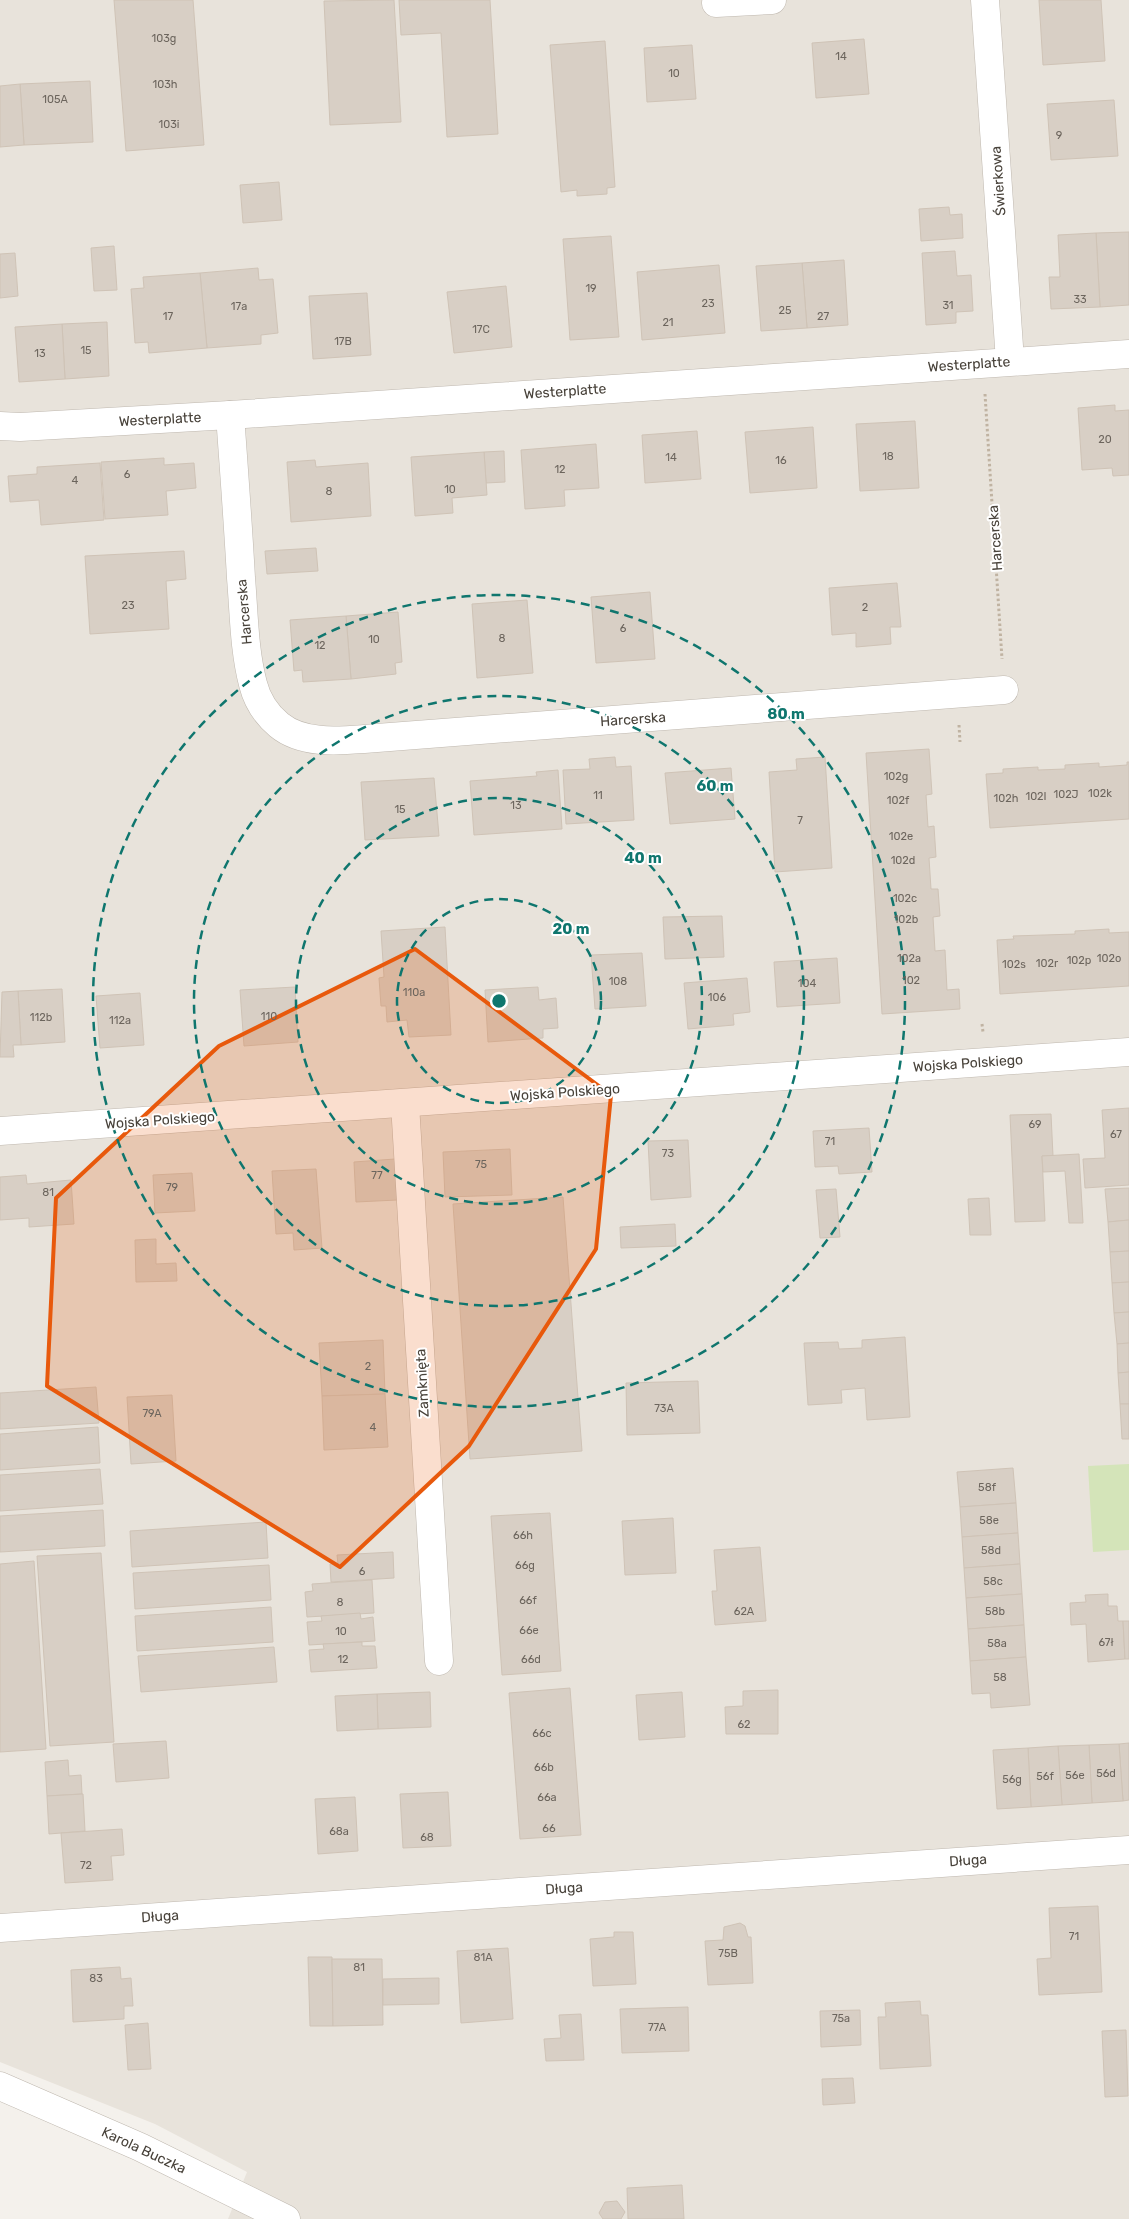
<svg xmlns="http://www.w3.org/2000/svg" width="1129" height="2219" font-family="Rubik,sans-serif">
<style>
.residential{fill:#e8e3db}
.green{fill:#d4e4b9}
.building{fill:#d8cfc5;stroke:#cfc3b6}
.lines{fill:none;stroke-linecap:round;stroke-linejoin:round}
.minor-casing{stroke:#bfb8af;stroke-width:29}
.path{stroke:#c0b3a2;stroke-width:3;stroke-dasharray:2.5 2.5;stroke-linecap:butt}
.minor{stroke:#fff;stroke-width:28}
.marked{fill:#e8590c;fill-opacity:0.2;stroke:#e8590c;stroke-width:4;stroke-linejoin:round}
.ring{fill:none;stroke:#0f766e;stroke-width:2.5;stroke-dasharray:9 6}
.labels{text-anchor:middle;stroke-width:4;stroke-linejoin:round;paint-order:stroke}
.number-label{font-size:11px;fill:#6c655d}
.street-label{font-size:14px;fill:#48423a;stroke:#fff}
.centre{fill:#0f766e;stroke:#fff;stroke-width:2.5}
.ring-label{font-size:15px;text-anchor:middle;font-weight:bold;fill:#0f766e;stroke:#fff;stroke-width:4;stroke-linejoin:round;paint-order:stroke}
</style>
<rect width="100%" height="100%" fill="#f4f1ec"/>
<polygon class="residential" points="0,0 1129,0 1129,2219 228,2219 247,2172 155,2124 0,2062"/>
<polygon class="green" points="1129,1464 1129,1550 1093,1552 1088,1466"/>
<g class="building">
<polygon points="114,0 193,0 204,145 126,151"/>
<polygon points="394,0 401,122 330,125 324,1"/>
<polygon points="399,0 490,0 498,134 447,137 441,33 401,35"/>
<polygon points="1039,0 1101,0 1105,61 1043,65"/>
<polygon points="864,39 869,94 816,98 812,43"/>
<polygon points="605,41 615,187 607,188 607,194 577,196 577,190 561,192 550,45"/>
<polygon points="692,45 696,99 647,102 644,48"/>
<polygon points="90,81 93,142 24,145 20,84"/>
<polygon points="20,84 24,145 0,147 0,86"/>
<polygon points="1114,100 1118,156 1051,160 1047,104"/>
<polygon points="279,182 282,220 243,223 240,185"/>
<polygon points="949,207 950,215 962,214 963,238 921,241 919,209"/>
<polygon points="1129,232 1129,305 1100,307 1096,233"/>
<polygon points="1096,233 1100,307 1051,309 1049,277 1060,277 1058,235"/>
<polygon points="611,236 619,337 570,340 563,239"/>
<polygon points="114,246 117,290 94,291 91,248"/>
<polygon points="955,251 957,276 971,275 973,311 956,312 956,323 926,325 922,253"/>
<polygon points="15,253 18,296 0,298 0,254"/>
<polygon points="844,260 848,325 807,328 802,263"/>
<polygon points="802,263 807,328 761,331 756,266"/>
<polygon points="719,265 725,333 642,340 637,272"/>
<polygon points="258,268 259,280 273,279 278,333 261,335 261,344 207,348 200,273"/>
<polygon points="200,273 207,348 149,353 148,342 135,343 131,289 144,288 143,277"/>
<polygon points="506,286 512,347 454,353 447,292"/>
<polygon points="367,293 371,355 313,359 309,296"/>
<polygon points="107,322 109,376 65,379 62,324"/>
<polygon points="62,324 65,379 19,382 15,327"/>
<polygon points="1115,405 1115,411 1129,410 1129,475 1113,476 1112,468 1082,470 1078,408"/>
<polygon points="915,421 919,488 860,491 856,424"/>
<polygon points="813,427 817,488 750,493 745,432"/>
<polygon points="697,431 701,479 645,483 642,435"/>
<polygon points="596,444 599,488 564,490 565,506 525,509 521,450"/>
<polygon points="504,451 505,482 486,483 484,452"/>
<polygon points="484,452 487,495 452,498 453,513 415,516 411,457"/>
<polygon points="164,458 164,465 194,463 196,488 166,491 168,515 105,519 101,462"/>
<polygon points="315,460 316,467 368,463 371,516 291,522 287,462"/>
<polygon points="100,463 104,520 41,525 39,500 10,502 8,476 37,474 37,467"/>
<polygon points="316,548 318,571 267,574 265,551"/>
<polygon points="184,551 186,579 166,581 169,629 90,634 85,556"/>
<polygon points="897,583 901,627 890,627 891,644 856,647 856,633 832,635 829,588"/>
<polygon points="650,592 655,659 596,663 591,597"/>
<polygon points="527,600 533,673 477,678 472,604"/>
<polygon points="398,612 402,662 395,663 396,674 351,679 346,616"/>
<polygon points="346,616 351,679 303,682 302,670 294,671 290,620"/>
<polygon points="929,749 932,794 926,795 928,827 934,826 936,857 929,858 931,889 938,889 940,916 933,917 935,951 945,950 947,990 959,989 960,1009 882,1014 866,753"/>
<polygon points="615,757 616,767 631,766 634,820 566,824 563,770 590,769 589,759"/>
<polygon points="825,757 832,868 775,872 769,772 797,770 796,759"/>
<polygon points="1127,762 1129,762 1129,819 990,828 986,774 1003,773 1003,769 1038,767 1038,770 1065,769 1065,765 1099,763 1099,767 1127,765"/>
<polygon points="731,768 735,819 670,824 665,773"/>
<polygon points="558,770 562,829 474,835 470,781 537,776 536,772"/>
<polygon points="434,778 439,836 365,840 361,782"/>
<polygon points="722,916 724,957 665,959 663,917"/>
<polygon points="445,927 451,1035 409,1037 407,1020 387,1022 386,1006 381,1006 379,978 384,977 381,931"/>
<polygon points="1109,929 1109,933 1129,932 1129,986 1000,994 997,940 1014,939 1013,936 1075,934 1075,931"/>
<polygon points="642,953 646,1006 595,1009 591,955"/>
<polygon points="837,958 840,1003 777,1007 774,962"/>
<polygon points="747,978 750,1012 733,1014 734,1025 688,1029 684,983"/>
<polygon points="295,987 298,1042 244,1046 240,990"/>
<polygon points="538,987 539,1000 556,998 558,1028 543,1029 543,1038 488,1042 485,990"/>
<polygon points="62,989 65,1042 21,1045 18,991"/>
<polygon points="18,991 21,1045 13,1045 14,1057 0,1057 2,992"/>
<polygon points="140,993 144,1045 100,1048 96,996"/>
<polygon points="1129,1108 1129,1185 1085,1188 1083,1159 1105,1158 1102,1110"/>
<polygon points="1051,1114 1053,1156 1042,1156 1045,1221 1015,1222 1010,1115"/>
<polygon points="869,1128 872,1172 839,1174 838,1166 815,1167 813,1131"/>
<polygon points="688,1140 691,1197 651,1200 648,1141"/>
<polygon points="510,1149 512,1195 445,1197 443,1152"/>
<polygon points="1079,1154 1083,1223 1069,1223 1065,1171 1043,1172 1042,1156"/>
<polygon points="395,1159 397,1200 356,1202 354,1162"/>
<polygon points="316,1169 322,1248 294,1250 293,1233 276,1234 272,1171"/>
<polygon points="192,1173 195,1211 155,1213 153,1175"/>
<polygon points="26,1175 27,1184 71,1180 74,1224 29,1227 29,1218 0,1220 0,1177"/>
<polygon points="1129,1188 1129,1220 1108,1222 1105,1189"/>
<polygon points="836,1189 840,1237 820,1238 816,1190"/>
<polygon points="563,1197 582,1451 470,1459 453,1204"/>
<polygon points="989,1198 991,1235 970,1235 968,1199"/>
<polygon points="1129,1220 1129,1251 1110,1252 1108,1222"/>
<polygon points="675,1224 676,1246 621,1248 620,1227"/>
<polygon points="156,1239 156,1264 176,1263 177,1281 136,1282 135,1240"/>
<polygon points="1129,1251 1129,1282 1112,1283 1110,1252"/>
<polygon points="1129,1282 1129,1312 1114,1313 1112,1283"/>
<polygon points="1129,1312 1129,1343 1117,1344 1114,1313"/>
<polygon points="905,1337 910,1417 867,1420 865,1388 841,1390 842,1403 808,1405 804,1343 838,1342 839,1349 862,1348 862,1340"/>
<polygon points="383,1340 385,1394 322,1396 319,1343"/>
<polygon points="1129,1343 1129,1372 1118,1373 1117,1344"/>
<polygon points="1129,1372 1129,1404 1120,1404 1118,1373"/>
<polygon points="698,1381 700,1433 627,1435 626,1383"/>
<polygon points="96,1387 99,1423 0,1429 0,1393"/>
<polygon points="385,1394 388,1447 324,1450 322,1396"/>
<polygon points="172,1395 176,1461 131,1464 127,1397"/>
<polygon points="1120,1404 1129,1404 1129,1439 1122,1439"/>
<polygon points="98,1427 100,1463 0,1470 0,1434"/>
<polygon points="1013,1468 1016,1503 960,1507 957,1472"/>
<polygon points="100,1469 103,1504 0,1511 0,1475"/>
<polygon points="1016,1503 1018,1533 962,1537 960,1507"/>
<polygon points="103,1510 105,1546 0,1552 0,1516"/>
<polygon points="550,1513 561,1671 502,1675 491,1516"/>
<polygon points="673,1518 676,1573 625,1575 622,1521"/>
<polygon points="266,1522 268,1558 132,1567 130,1531"/>
<polygon points="1018,1533 1020,1564 964,1568 962,1537"/>
<polygon points="760,1547 766,1621 715,1625 712,1591 717,1591 714,1550"/>
<polygon points="393,1552 394,1578 331,1582 330,1564 338,1564 337,1555"/>
<polygon points="101,1553 114,1742 50,1746 37,1556"/>
<polygon points="34,1561 46,1749 0,1752 0,1564"/>
<polygon points="1020,1564 1022,1594 966,1598 964,1568"/>
<polygon points="269,1565 271,1600 135,1609 133,1573"/>
<polygon points="372,1580 374,1613 307,1617 305,1592 313,1591 312,1584"/>
<polygon points="1022,1594 1024,1625 968,1629 966,1598"/>
<polygon points="1108,1594 1108,1606 1117,1606 1118,1621 1123,1621 1125,1659 1088,1662 1086,1624 1071,1625 1070,1603 1086,1602 1085,1595"/>
<polygon points="271,1607 273,1642 137,1651 135,1616"/>
<polygon points="360,1613 361,1619 373,1617 375,1641 309,1645 307,1622 322,1621 321,1616"/>
<polygon points="1123,1621 1129,1621 1129,1659 1125,1659"/>
<polygon points="1024,1625 1026,1657 970,1661 968,1629"/>
<polygon points="362,1642 362,1646 375,1646 377,1668 311,1672 309,1650 324,1649 323,1644"/>
<polygon points="274,1647 277,1682 141,1692 138,1656"/>
<polygon points="1026,1657 1030,1705 991,1708 990,1693 972,1694 970,1661"/>
<polygon points="570,1688 581,1835 520,1839 509,1693"/>
<polygon points="778,1690 778,1734 726,1734 725,1707 743,1706 743,1691"/>
<polygon points="430,1692 431,1727 378,1729 377,1694"/>
<polygon points="682,1692 685,1737 639,1740 636,1695"/>
<polygon points="377,1694 378,1729 337,1731 335,1696"/>
<polygon points="166,1741 169,1778 116,1782 113,1744"/>
<polygon points="1129,1743 1129,1800 1123,1801 1119,1744"/>
<polygon points="1119,1744 1123,1801 1092,1803 1089,1745"/>
<polygon points="1089,1745 1092,1803 1062,1805 1058,1746"/>
<polygon points="1058,1746 1062,1805 1031,1807 1028,1748"/>
<polygon points="1028,1748 1031,1807 997,1809 993,1750"/>
<polygon points="68,1760 69,1776 81,1775 82,1794 47,1796 45,1762"/>
<polygon points="448,1792 451,1846 403,1848 400,1794"/>
<polygon points="83,1794 85,1831 49,1834 47,1796"/>
<polygon points="355,1797 358,1851 318,1854 315,1799"/>
<polygon points="122,1829 124,1855 111,1856 113,1880 65,1883 61,1833"/>
<polygon points="1098,1906 1102,1992 1039,1995 1037,1959 1051,1958 1049,1908"/>
<polygon points="740,1923 745,1926 748,1937 751,1937 753,1983 708,1985 705,1941 723,1940 724,1927"/>
<polygon points="614,1932 633,1932 636,1984 593,1986 590,1939 614,1937"/>
<polygon points="508,1948 513,2019 461,2023 457,1951"/>
<polygon points="308,1957 332,1957 333,2026 310,2026"/>
<polygon points="332,1959 382,1959 383,2025 333,2026"/>
<polygon points="120,1967 121,1979 131,1978 133,2006 124,2006 124,2019 73,2022 71,1970"/>
<polygon points="439,1978 439,2004 383,2005 383,1979"/>
<polygon points="920,2001 921,2015 928,2015 931,2066 880,2069 878,2017 886,2017 885,2003"/>
<polygon points="688,2007 689,2051 622,2053 620,2009"/>
<polygon points="860,2010 861,2045 821,2047 820,2011"/>
<polygon points="581,2014 584,2060 546,2061 544,2039 561,2038 559,2015"/>
<polygon points="148,2023 151,2069 128,2070 125,2025"/>
<polygon points="1126,2030 1128,2096 1105,2097 1102,2031"/>
<polygon points="853,2078 855,2103 823,2105 822,2079"/>
<polygon points="682,2185 684,2219 628,2219 627,2188"/>
<polygon points="617,2201 625,2212 621,2219 603,2219 599,2213 605,2202"/>
</g>
<g class="lines">
<defs>
<g id="minor">
<polyline points="985,0 1010,361"/>
<polyline points="716,3 772,0"/>
<path d="M230 415C234 469 238 524 241 578 244 613 244 650 253 684 257 700 267 715 279 725 302 744 337 741 364 739L1004 690"/>
<polyline points="0,426 20,427 230,415 1129,354"/>
<polyline points="405,1104 439,1661"/>
<polyline points="0,1131 1129,1052"/>
<polyline points="0,1928 1129,1850"/>
<polyline points="0,2086 140,2147 286,2219"/>
</g>
</defs>
<use href="#minor" class="minor-casing"/>
<g class="path">
<polyline points="985,394 1002,659"/>
<polyline points="959,725 960,742"/>
<polyline points="982,1024 983,1032"/>
</g>
<use href="#minor" class="minor"/>
</g>
<path class="marked" d="M415 949 611 1095 596 1249 469 1446 340 1567 47 1386 56 1198 219 1046Z"/>
<g class="ring">
<circle cx="499" cy="1001" r="102"/>
<circle cx="499" cy="1001" r="203"/>
<circle cx="499" cy="1001" r="305"/>
<circle cx="499" cy="1001" r="406"/>
</g>
<g class="labels">
<g class="number-label">
<text x="164" y="42">103g</text>
<text x="841" y="60">14</text>
<text x="674" y="77">10</text>
<text x="165" y="88">103h</text>
<text x="55" y="103">105A</text>
<text x="169" y="128">103i</text>
<text x="1059" y="139">9</text>
<text x="591" y="292">19</text>
<text x="1080" y="303">33</text>
<text x="708" y="307">23</text>
<text x="948" y="309">31</text>
<text x="239" y="310">17a</text>
<text x="785" y="314">25</text>
<text x="168" y="320">17</text>
<text x="823" y="320">27</text>
<text x="668" y="326">21</text>
<text x="481" y="333">17C</text>
<text x="343" y="345">17B</text>
<text x="86" y="354">15</text>
<text x="40" y="357">13</text>
<text x="1105" y="443">20</text>
<text x="888" y="460">18</text>
<text x="671" y="461">14</text>
<text x="781" y="464">16</text>
<text x="560" y="473">12</text>
<text x="127" y="478">6</text>
<text x="75" y="484">4</text>
<text x="450" y="493">10</text>
<text x="329" y="495">8</text>
<text x="128" y="609">23</text>
<text x="865" y="611">2</text>
<text x="623" y="632">6</text>
<text x="502" y="642">8</text>
<text x="374" y="643">10</text>
<text x="320" y="649">12</text>
<text x="896" y="780">102g</text>
<text x="1100" y="797">102k</text>
<text x="1066" y="798">102J</text>
<text x="598" y="799">11</text>
<text x="1036" y="800">102I</text>
<text x="1006" y="802">102h</text>
<text x="898" y="804">102f</text>
<text x="516" y="809">13</text>
<text x="400" y="813">15</text>
<text x="800" y="824">7</text>
<text x="901" y="840">102e</text>
<text x="903" y="864">102d</text>
<text x="905" y="902">102c</text>
<text x="906" y="923">102b</text>
<text x="909" y="962">102a</text>
<text x="1109" y="962">102o</text>
<text x="1079" y="964">102p</text>
<text x="1047" y="967">102r</text>
<text x="1014" y="968">102s</text>
<text x="911" y="984">102</text>
<text x="618" y="985">108</text>
<text x="807" y="987">104</text>
<text x="414" y="996">110a</text>
<text x="717" y="1001">106</text>
<text x="269" y="1020">110</text>
<text x="41" y="1021">112b</text>
<text x="120" y="1024">112a</text>
<text x="1035" y="1128">69</text>
<text x="1116" y="1138">67</text>
<text x="830" y="1145">71</text>
<text x="668" y="1157">73</text>
<text x="481" y="1168">75</text>
<text x="377" y="1179">77</text>
<text x="172" y="1191">79</text>
<text x="48" y="1196">81</text>
<text x="368" y="1370">2</text>
<text x="664" y="1412">73A</text>
<text x="152" y="1417">79A</text>
<text x="373" y="1431">4</text>
<text x="987" y="1491">58f</text>
<text x="989" y="1524">58e</text>
<text x="523" y="1539">66h</text>
<text x="991" y="1554">58d</text>
<text x="525" y="1569">66g</text>
<text x="362" y="1575">6</text>
<text x="993" y="1585">58c</text>
<text x="528" y="1604">66f</text>
<text x="340" y="1606">8</text>
<text x="744" y="1615">62A</text>
<text x="995" y="1615">58b</text>
<text x="529" y="1634">66e</text>
<text x="341" y="1635">10</text>
<text x="1106" y="1646">67ł</text>
<text x="997" y="1647">58a</text>
<text x="343" y="1663">12</text>
<text x="531" y="1663">66d</text>
<text x="1000" y="1681">58</text>
<text x="744" y="1728">62</text>
<text x="542" y="1737">66c</text>
<text x="544" y="1771">66b</text>
<text x="1106" y="1777">56d</text>
<text x="1075" y="1779">56e</text>
<text x="1045" y="1780">56f</text>
<text x="1012" y="1783">56g</text>
<text x="547" y="1801">66a</text>
<text x="549" y="1832">66</text>
<text x="339" y="1835">68a</text>
<text x="427" y="1841">68</text>
<text x="86" y="1869">72</text>
<text x="1074" y="1940">71</text>
<text x="728" y="1957">75B</text>
<text x="483" y="1961">81A</text>
<text x="359" y="1971">81</text>
<text x="96" y="1982">83</text>
<text x="841" y="2022">75a</text>
<text x="657" y="2031">77A</text>
</g>
<g class="street-label">
<text transform="translate(998 181) rotate(-94)" y="5">Świerkowa</text>
<text transform="translate(969 364) rotate(-4)" y="5">Westerplatte</text>
<text transform="translate(565 391) rotate(-4)" y="5">Westerplatte</text>
<text transform="translate(160 419) rotate(-3)" y="5">Westerplatte</text>
<text transform="translate(995 538) rotate(-94)" y="5">Harcerska</text>
<text transform="translate(244 612) rotate(-95)" y="5">Harcerska</text>
<text transform="translate(633 719) rotate(-4)" y="5">Harcerska</text>
<text transform="translate(968 1063) rotate(-4)" y="5">Wojska Polskiego</text>
<text transform="translate(565 1092) rotate(-4)" y="5">Wojska Polskiego</text>
<text transform="translate(160 1120) rotate(-4)" y="5">Wojska Polskiego</text>
<text transform="translate(422 1383) rotate(-93)" y="5">Zamknięta</text>
<text transform="translate(968 1860) rotate(-4)" y="5">Długa</text>
<text transform="translate(564 1888) rotate(-4)" y="5">Długa</text>
<text transform="translate(160 1916) rotate(-4)" y="5">Długa</text>
<text transform="translate(144 2150) rotate(25)" y="5">Karola Buczka</text>
</g>
</g>
<circle cx="499" cy="1001" r="8" class="centre"/>
<g class="ring-label">
<text x="786" y="719">80 m</text>
<text x="715" y="791">60 m</text>
<text x="643" y="863">40 m</text>
<text x="571" y="934">20 m</text>
</g>
</svg>
